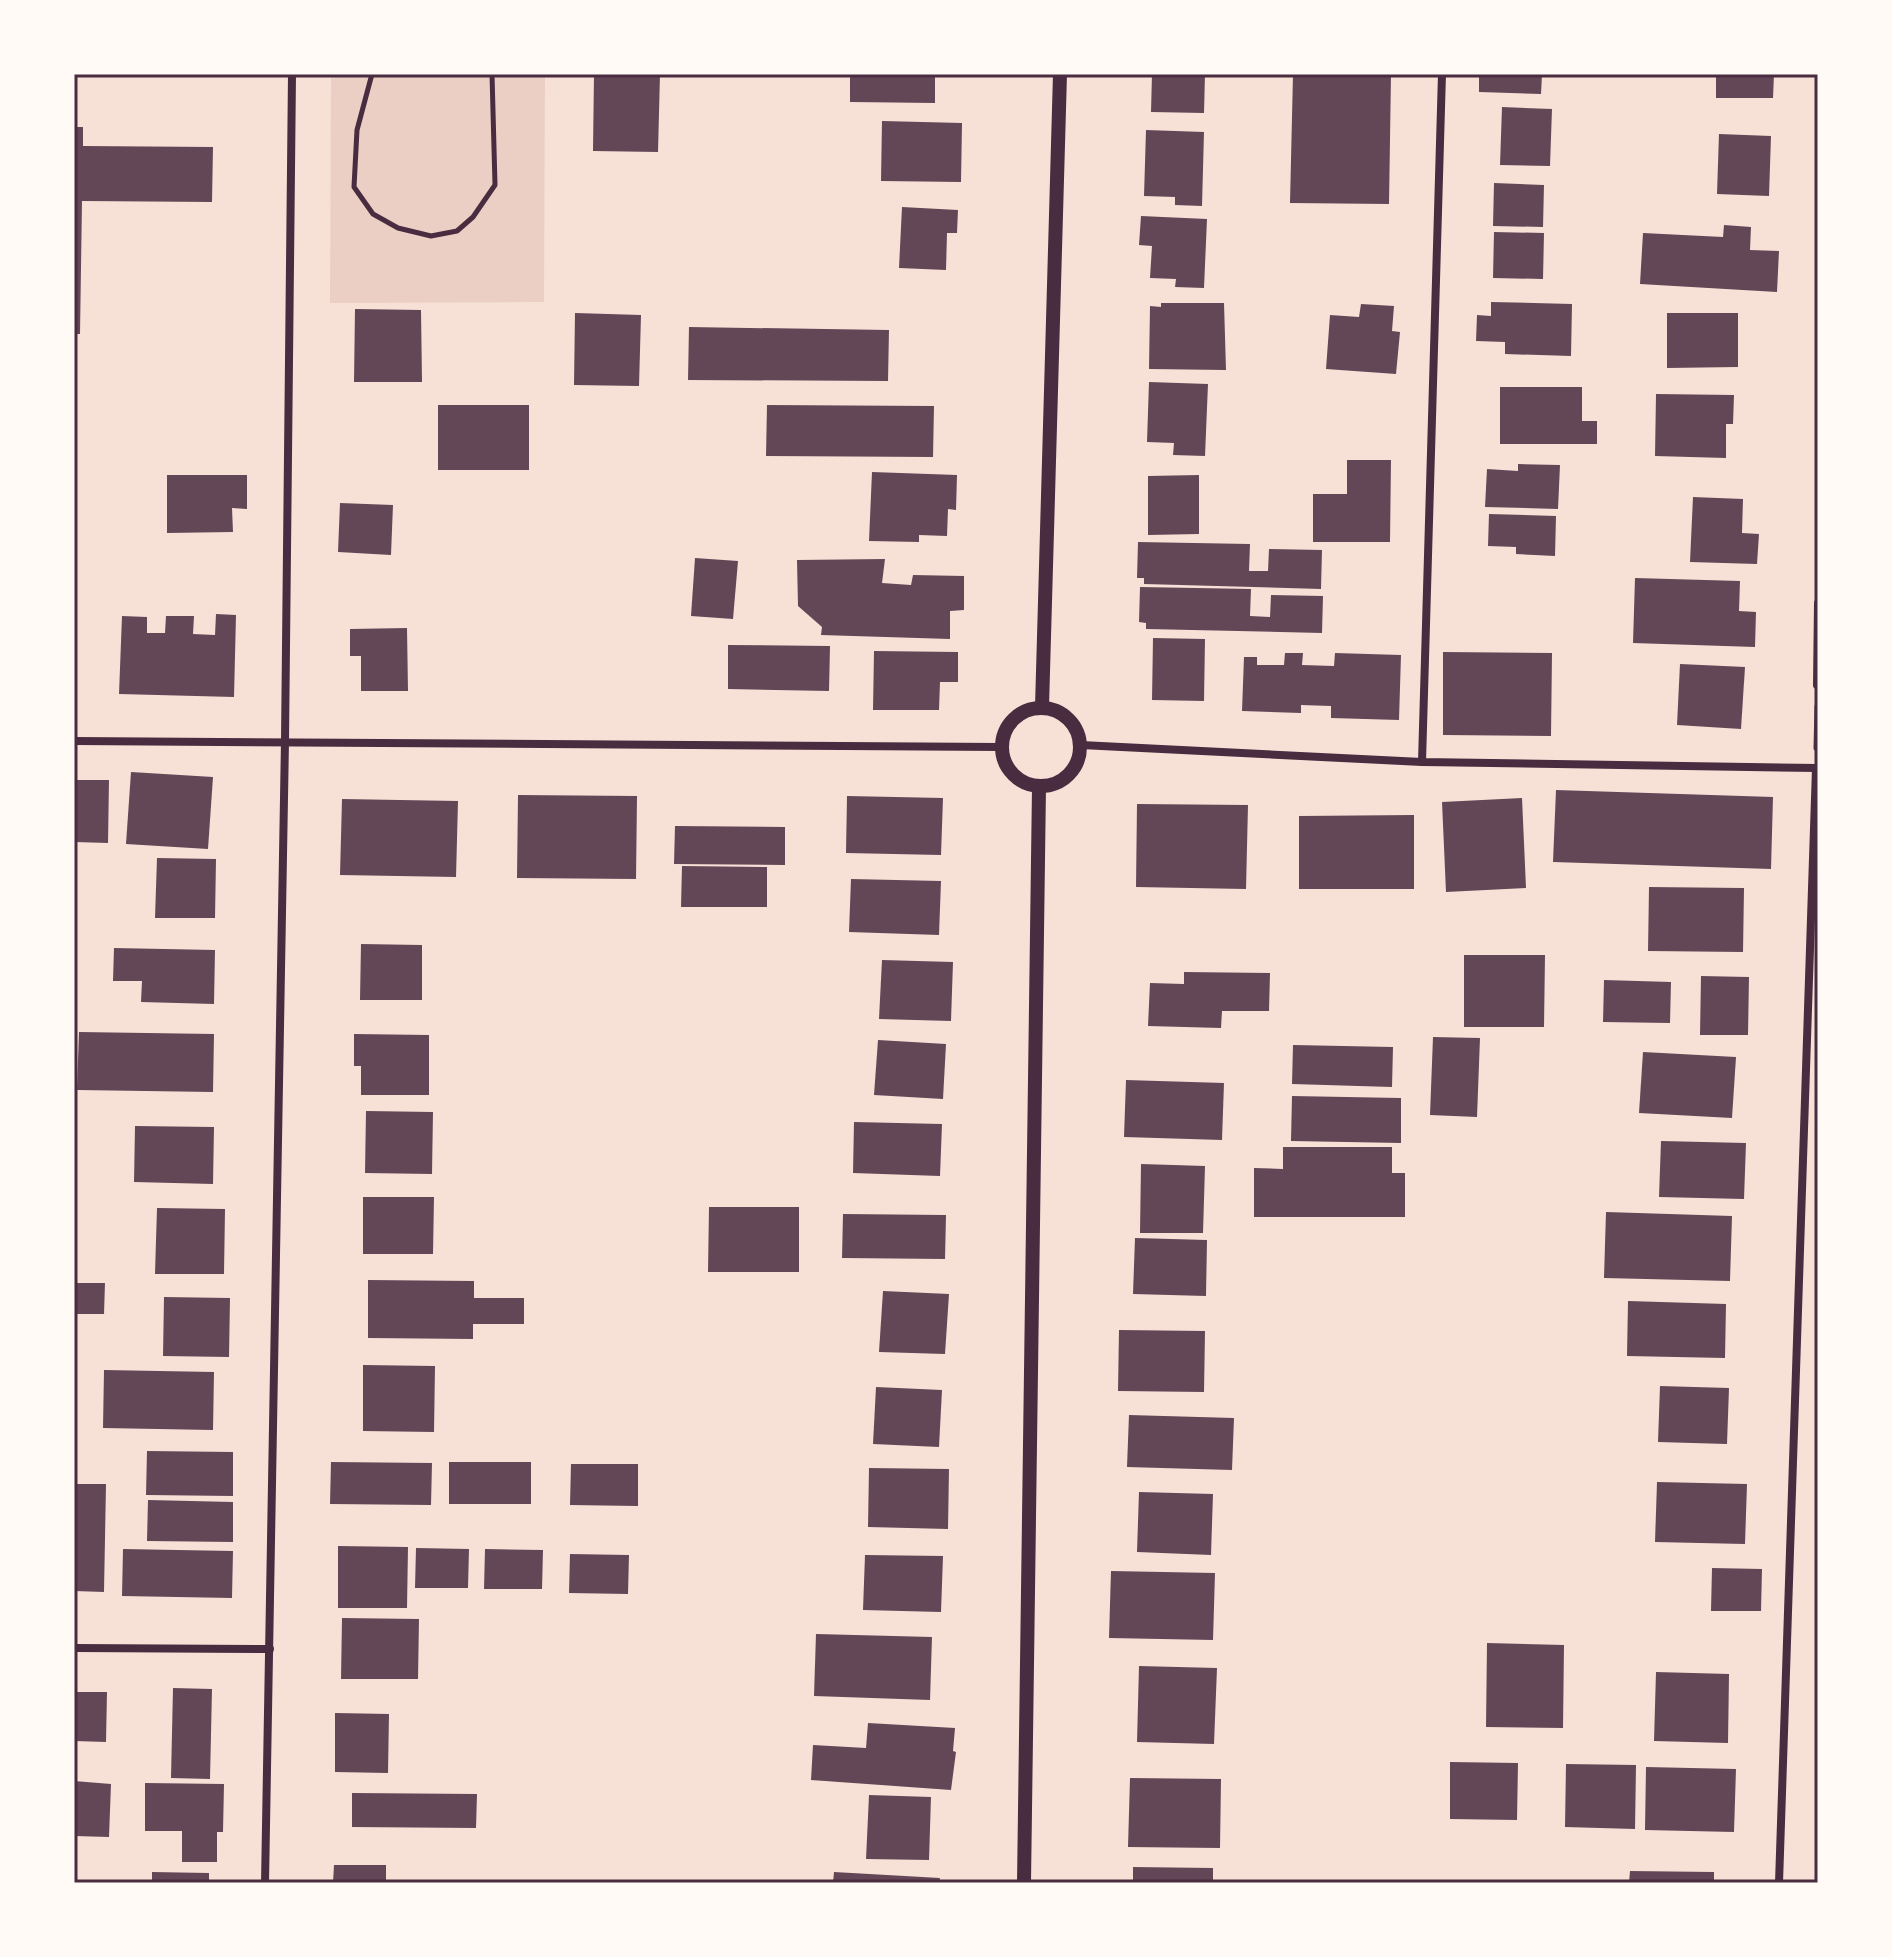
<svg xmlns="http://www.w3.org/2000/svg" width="1892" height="1957" font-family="'Nunito Sans',sans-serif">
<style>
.green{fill:#ebcfc5}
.building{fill:#644757}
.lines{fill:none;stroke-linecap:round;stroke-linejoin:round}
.path{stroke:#4a2c40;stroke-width:5}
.minor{stroke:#4a2c40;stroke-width:8}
.tertiary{stroke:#4a2c40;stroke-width:14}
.neatline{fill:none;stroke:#4a2c40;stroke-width:3}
</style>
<rect width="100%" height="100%" fill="#f7e1d7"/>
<polygon class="green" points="331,74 545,74 544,302 330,303"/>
<g class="building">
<polygon points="594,74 660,74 658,152 593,151"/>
<polygon points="850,74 935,74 935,103 850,102"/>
<polygon points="1152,74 1205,74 1204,113 1151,112"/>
<polygon points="1293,74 1391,74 1389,204 1290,203"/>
<polygon points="1479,74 1542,74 1541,94 1479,92"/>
<polygon points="1716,74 1774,74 1773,98 1716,98"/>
<polygon points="1502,107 1552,109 1550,166 1500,165"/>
<polygon points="882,121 962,123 961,182 881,181"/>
<polygon points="74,127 83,127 83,146 213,147 212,202 82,201 80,334 74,334"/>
<polygon points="1146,130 1204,132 1202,206 1175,205 1175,197 1144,196"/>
<polygon points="1719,134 1771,136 1769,196 1717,194"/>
<polygon points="1494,183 1544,185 1543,227 1493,226"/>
<polygon points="902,207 958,210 957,233 947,233 946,270 899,268"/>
<polygon points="1141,216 1207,219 1204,288 1175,287 1176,279 1150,278 1152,246 1139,245"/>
<polygon points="1724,225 1751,227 1750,250 1779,251 1777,292 1640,284 1643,233 1723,237"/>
<polygon points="1494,232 1544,233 1543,279 1493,278"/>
<polygon points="1491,302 1572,304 1571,356 1505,354 1505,342 1476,341 1477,315 1491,316"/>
<polygon points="1161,303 1224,303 1226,370 1149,369 1150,306 1161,307"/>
<polygon points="1361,304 1394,306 1392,331 1400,332 1396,374 1326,369 1330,315 1359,317"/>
<polygon points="355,309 421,310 422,382 354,382"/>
<polygon points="575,313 641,315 639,386 574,385"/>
<polygon points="1667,313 1738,313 1738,367 1667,368"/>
<polygon points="689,327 889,330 888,381 688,380"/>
<polygon points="1149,382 1208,384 1205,456 1173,455 1174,443 1147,442"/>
<polygon points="1500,387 1582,387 1582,421 1597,421 1597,444 1500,444"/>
<polygon points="1656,394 1734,395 1733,424 1726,424 1726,458 1655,456"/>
<rect x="438" y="405" width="91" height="65"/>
<polygon points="767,405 934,406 933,457 766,456"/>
<polygon points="1347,460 1391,460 1390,542 1313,542 1313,494 1347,494"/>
<polygon points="1518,464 1560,465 1558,509 1485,507 1487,469 1518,471"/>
<polygon points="872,472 957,475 956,510 948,509 947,536 919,535 919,542 869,541"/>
<polygon points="167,475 247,475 247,509 232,508 233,532 167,533"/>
<polygon points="1199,475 1199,534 1148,535 1148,476"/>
<polygon points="1693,497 1743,499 1742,533 1759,534 1757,564 1690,562"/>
<polygon points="340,503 393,505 391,555 338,552"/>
<polygon points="1489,514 1556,516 1555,556 1516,554 1516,547 1488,546"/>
<polygon points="1138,542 1250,544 1249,571 1268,571 1269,549 1322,550 1321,589 1144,584 1144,578 1137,578"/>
<polygon points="695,558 738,561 733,619 691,616"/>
<polygon points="885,559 882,583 911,585 913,575 964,576 964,610 950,611 950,639 821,635 822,627 798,606 797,560"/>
<polygon points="1635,578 1740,581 1739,611 1756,612 1755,647 1633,643"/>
<polygon points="1140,587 1251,589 1250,616 1270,617 1271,595 1323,596 1322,633 1146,629 1146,623 1139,622"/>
<polygon points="216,614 236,615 234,697 119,694 122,616 147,617 147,633 165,633 166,616 194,616 193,634 215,635"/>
<polygon points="407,628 408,691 361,691 361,656 350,656 350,629"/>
<polygon points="1153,638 1205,639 1204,701 1152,700"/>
<polygon points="728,645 830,646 829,691 728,689"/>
<polygon points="874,651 958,652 958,682 940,682 939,710 873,710"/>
<polygon points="1443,652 1552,653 1551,736 1443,735"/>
<polygon points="1285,653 1303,653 1302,665 1334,666 1335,653 1401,655 1399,720 1331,718 1331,706 1301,705 1301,713 1242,711 1244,657 1257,657 1257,665 1284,665"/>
<polygon points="1680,664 1745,667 1741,729 1677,725"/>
<polygon points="131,772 213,777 208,849 126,844"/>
<polygon points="74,780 109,780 108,843 74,842"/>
<polygon points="1556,790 1773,797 1771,869 1553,862"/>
<polygon points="518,795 637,796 636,879 517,878"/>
<polygon points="847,796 943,798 941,855 846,853"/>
<polygon points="1522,798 1526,888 1446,892 1442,802"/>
<polygon points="342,799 458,801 456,877 340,875"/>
<polygon points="1137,804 1248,805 1246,889 1136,887"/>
<polygon points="1414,815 1414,889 1299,889 1299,816"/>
<polygon points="675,826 785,827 785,865 674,864"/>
<polygon points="157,858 216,859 215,918 155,918"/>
<polygon points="682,866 767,867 767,907 681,907"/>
<polygon points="851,879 941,881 939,935 849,932"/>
<polygon points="1649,887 1744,888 1743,952 1648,951"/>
<polygon points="361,944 422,945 422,1000 360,1000"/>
<polygon points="114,948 215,950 214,1004 141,1002 142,981 113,981"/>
<polygon points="1464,955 1545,955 1544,1027 1464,1027"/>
<polygon points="882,960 953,962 951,1021 879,1019"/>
<polygon points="1184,972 1270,973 1269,1011 1222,1011 1221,1028 1148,1026 1150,983 1184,984"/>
<polygon points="1701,976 1749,977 1748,1035 1700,1035"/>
<polygon points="1604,980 1671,982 1670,1023 1603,1022"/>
<polygon points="79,1032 214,1034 213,1092 77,1090"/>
<polygon points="354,1034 429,1035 429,1095 361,1095 361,1066 354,1066"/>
<polygon points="1433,1037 1480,1038 1477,1117 1430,1115"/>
<polygon points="878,1040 946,1044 943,1099 874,1095"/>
<polygon points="1293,1045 1393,1047 1392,1087 1292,1084"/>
<polygon points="1643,1052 1736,1057 1732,1118 1639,1113"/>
<polygon points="1126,1080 1224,1083 1222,1140 1124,1137"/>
<polygon points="1292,1096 1401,1098 1401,1143 1291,1141"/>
<polygon points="366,1111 433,1112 432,1174 365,1173"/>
<polygon points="854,1122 942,1124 940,1176 853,1173"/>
<polygon points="135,1126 214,1127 213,1184 134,1182"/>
<polygon points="1661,1141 1746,1143 1744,1199 1659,1197"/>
<polygon points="1283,1147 1392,1147 1392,1173 1405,1173 1405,1217 1254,1217 1254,1168 1283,1169"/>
<polygon points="1141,1164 1205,1166 1203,1233 1140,1233"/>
<polygon points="363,1197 434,1197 433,1254 363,1254"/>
<polygon points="709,1207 799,1207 799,1272 708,1272"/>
<polygon points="157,1208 225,1209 224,1274 155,1274"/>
<polygon points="1606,1212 1732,1216 1730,1281 1604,1278"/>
<polygon points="843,1214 946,1215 945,1259 842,1258"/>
<polygon points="1135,1238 1207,1240 1206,1296 1133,1294"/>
<polygon points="368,1280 474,1281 474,1298 524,1298 524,1324 473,1324 473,1339 368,1338"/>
<polygon points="74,1283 105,1283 104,1314 74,1314"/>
<polygon points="883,1291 949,1294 945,1354 879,1352"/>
<polygon points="164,1297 230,1298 229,1357 163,1356"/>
<polygon points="1628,1301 1726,1304 1725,1358 1627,1356"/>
<polygon points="1119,1330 1205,1331 1204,1392 1118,1391"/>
<polygon points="363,1365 435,1366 434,1432 363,1431"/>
<polygon points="104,1370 214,1372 213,1430 103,1428"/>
<polygon points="1660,1386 1729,1388 1727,1444 1658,1442"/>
<polygon points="876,1387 942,1390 939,1447 873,1444"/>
<polygon points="1129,1415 1234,1418 1232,1470 1127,1467"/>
<polygon points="147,1451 233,1452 233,1496 146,1495"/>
<polygon points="331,1462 432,1463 431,1505 330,1504"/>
<rect x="449" y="1462" width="82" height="42"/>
<polygon points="571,1464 638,1464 638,1506 570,1505"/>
<polygon points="869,1468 949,1469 948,1529 868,1527"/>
<polygon points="1657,1482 1747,1484 1745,1544 1655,1542"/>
<polygon points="74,1484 106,1484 104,1592 74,1591"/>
<polygon points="1139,1492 1213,1494 1211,1555 1137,1552"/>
<polygon points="148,1500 233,1502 233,1542 147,1541"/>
<polygon points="338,1546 408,1547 407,1608 338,1608"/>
<polygon points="416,1548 469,1549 468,1588 415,1588"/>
<polygon points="123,1549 233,1551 232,1598 122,1596"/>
<polygon points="485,1549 543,1550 542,1589 484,1589"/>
<polygon points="570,1554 629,1555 628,1594 569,1593"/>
<polygon points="865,1555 943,1556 941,1612 863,1610"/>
<polygon points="1712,1568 1762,1569 1761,1611 1711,1611"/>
<polygon points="1111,1571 1215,1573 1213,1640 1109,1638"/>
<polygon points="342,1618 419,1619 418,1679 341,1679"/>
<polygon points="816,1634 932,1637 930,1700 814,1696"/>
<polygon points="1487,1643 1564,1645 1563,1728 1486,1727"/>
<polygon points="1139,1666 1217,1668 1214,1744 1137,1742"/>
<polygon points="1656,1672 1729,1674 1728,1743 1654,1741"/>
<polygon points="173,1688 212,1689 210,1779 171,1778"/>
<polygon points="74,1692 107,1692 106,1742 74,1741"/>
<polygon points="335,1713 389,1714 388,1773 335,1772"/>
<polygon points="868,1723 955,1728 953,1751 956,1752 951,1790 811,1780 813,1745 866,1748"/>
<polygon points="1450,1762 1518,1763 1517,1820 1450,1819"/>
<polygon points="1566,1764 1636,1765 1635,1829 1565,1827"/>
<polygon points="1646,1767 1736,1769 1734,1832 1645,1830"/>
<polygon points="1130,1778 1221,1779 1220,1848 1128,1847"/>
<polygon points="74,1781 111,1784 109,1837 74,1836"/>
<polygon points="145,1783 224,1784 223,1832 217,1832 217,1862 182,1862 182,1831 145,1831"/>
<polygon points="352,1793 477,1794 476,1828 352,1827"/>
<polygon points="869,1795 931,1797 929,1860 866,1859"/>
<polygon points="334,1865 386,1865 386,1883 333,1883"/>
<polygon points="1133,1867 1213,1868 1213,1883 1133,1883"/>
<polygon points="1630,1871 1714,1872 1714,1883 1629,1883"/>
<polygon points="152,1872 209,1873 209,1883 152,1883"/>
<polygon points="834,1872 940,1878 939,1883 833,1883"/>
</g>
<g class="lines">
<g class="path">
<polyline points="372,74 357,130 354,187 373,214 398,228 431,236 457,231 473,217 495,185 492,74"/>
<polyline points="1816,748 1817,706"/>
</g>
<g class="minor">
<polyline points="1817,685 1818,603"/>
<polyline points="74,741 1001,747"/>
<polyline points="1081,745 1422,762 1818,768"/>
<polyline points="1422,762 1442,74"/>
<polyline points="74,1648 270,1649"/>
<polyline points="265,1883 285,741 292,74"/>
<polyline points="1779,1883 1816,768"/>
</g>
<g class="tertiary">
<polyline points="1042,707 1060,74"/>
<circle cx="1041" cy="747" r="39"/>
<polyline points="1024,1883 1039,787"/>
</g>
</g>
<rect width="1892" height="1957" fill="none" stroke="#fffaf5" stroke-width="152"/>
<rect x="76" y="76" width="1740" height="1805" class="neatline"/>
</svg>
